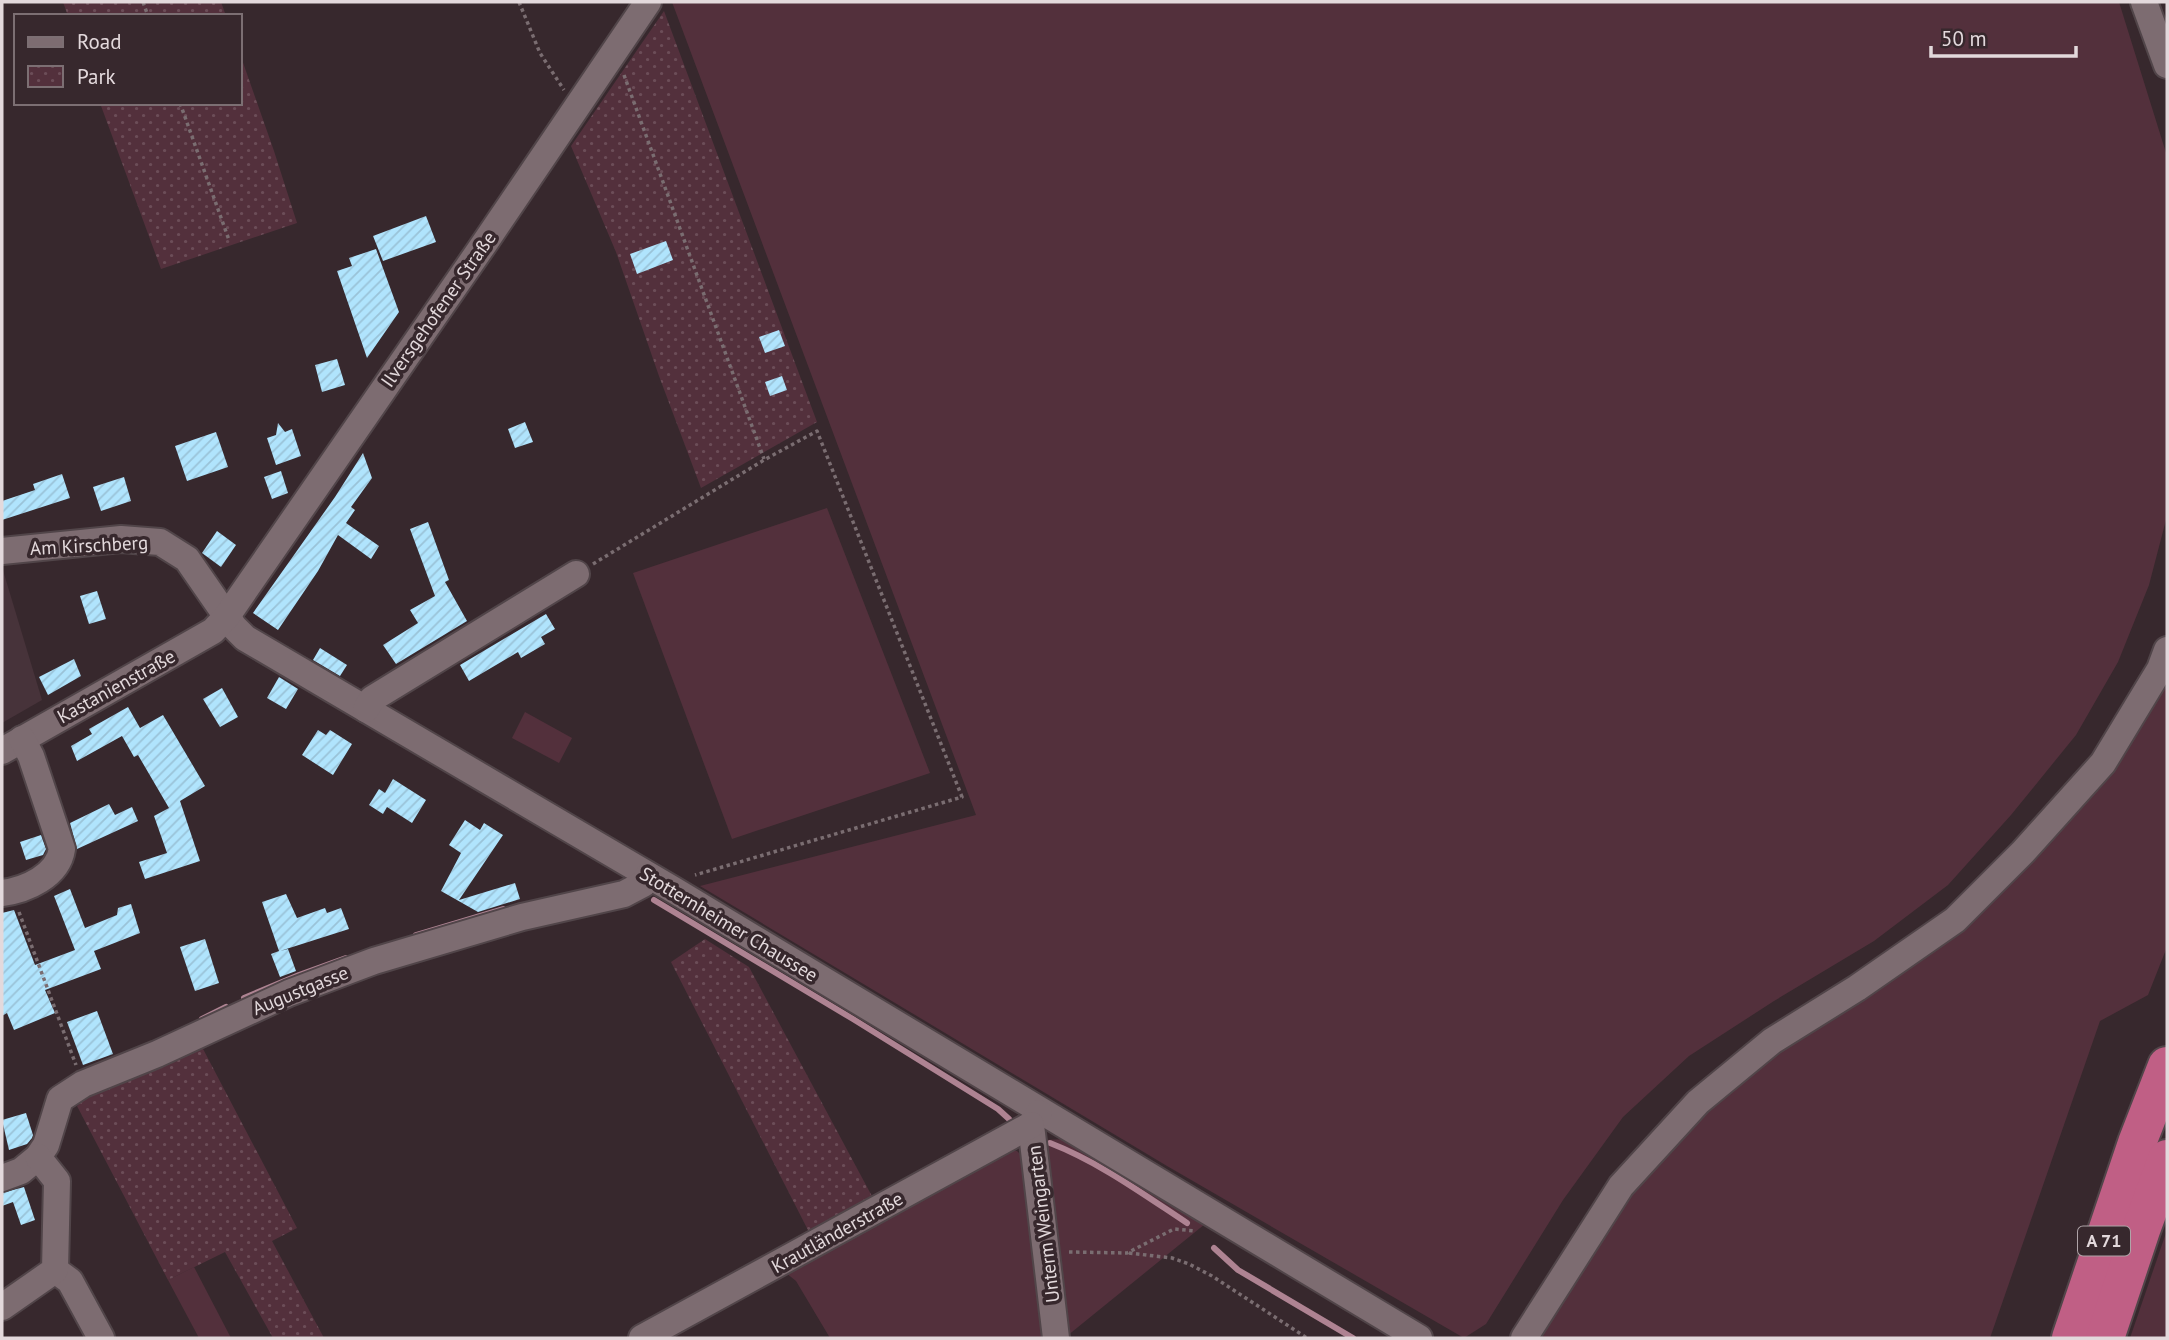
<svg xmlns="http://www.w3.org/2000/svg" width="2169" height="1340" font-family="'PT Sans',sans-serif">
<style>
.built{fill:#47333a}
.grass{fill:#53303c}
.park{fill:url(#park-dots)}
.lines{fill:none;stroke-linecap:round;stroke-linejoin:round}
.stream{stroke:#ae8392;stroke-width:6}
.building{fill:url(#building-hatch)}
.minor-casing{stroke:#514549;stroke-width:30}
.highway-casing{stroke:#514549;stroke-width:42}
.path{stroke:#7a6d71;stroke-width:3.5;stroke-dasharray:3.5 3.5;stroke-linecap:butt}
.minor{stroke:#7d6c71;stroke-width:26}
.highway{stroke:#c05f85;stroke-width:38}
.labels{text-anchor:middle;stroke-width:7;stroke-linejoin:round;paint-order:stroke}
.shield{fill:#37282d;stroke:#afa4a8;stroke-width:2}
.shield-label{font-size:18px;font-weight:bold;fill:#e3d9dc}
.street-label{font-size:19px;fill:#e3d9dc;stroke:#37282d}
</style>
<defs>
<pattern id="park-dots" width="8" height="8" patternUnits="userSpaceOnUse" patternTransform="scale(1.75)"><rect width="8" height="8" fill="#53303c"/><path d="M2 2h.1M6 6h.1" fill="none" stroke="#6c4d58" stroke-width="1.8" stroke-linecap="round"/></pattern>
<pattern id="building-hatch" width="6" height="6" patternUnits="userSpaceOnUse" patternTransform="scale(1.75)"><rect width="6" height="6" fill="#b0e4fd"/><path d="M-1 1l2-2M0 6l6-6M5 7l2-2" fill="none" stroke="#9ac3d8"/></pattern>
</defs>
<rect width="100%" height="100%" fill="#37282d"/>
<polygon class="built" points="2,567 42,700 2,723"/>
<g class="grass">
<polygon points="672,2 2119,2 2167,156 2167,516 2149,585 2118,662 2076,735 2011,815 1948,885 1874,941 1774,1001 1689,1056 1623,1117 1563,1200 1486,1324 1464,1338 1167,1166 700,886 976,815"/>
<polygon points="827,508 930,773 732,839 633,573"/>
<polygon points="2167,673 2167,947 2148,995 2100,1021 1990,1338 1536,1338 1586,1253 1654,1162 1714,1102 1785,1044 1959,928 2016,878 2094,792"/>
<polygon points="525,712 572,738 559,763 512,738"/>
<polygon points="1065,1139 1205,1224 1067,1336 1046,1140"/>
<polygon points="1009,1151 1017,1151 1025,1159 1045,1338 830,1338 796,1281 786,1273"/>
<polygon points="2167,1230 2167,1338 2130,1338"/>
<polygon points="194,1267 231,1338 199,1338 168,1280"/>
</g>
<g class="park">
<polygon points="63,2 221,2 226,16 68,16"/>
<polygon points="664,11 817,422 701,488 659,376 616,252 571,146"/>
<polygon points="240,54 274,151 297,223 161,269 100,103 240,103"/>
<polygon points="705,939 749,967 874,1200 810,1234 671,962"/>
<polygon points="202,1047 297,1228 272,1241 324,1338 273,1338 225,1252 168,1280 77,1106 96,1090"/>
</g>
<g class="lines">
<g class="stream">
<polyline points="654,900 853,1019 998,1109 1009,1119"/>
<polyline points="416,935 503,909"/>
<polyline points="244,998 299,975 346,958"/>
<polyline points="202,1019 226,1007"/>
<path d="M1050 1143C1099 1162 1143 1194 1187 1223"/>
<polyline points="1214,1248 1238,1270 1353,1338"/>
</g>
</g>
<g class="building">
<polygon points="426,216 436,242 383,261 373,236"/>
<polygon points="666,241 673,260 637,274 630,254"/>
<polygon points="376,249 399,312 367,358 337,271 352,266 349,258"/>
<polygon points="779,330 785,346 765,353 759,337"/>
<polygon points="337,359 345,385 322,392 315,365"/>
<polygon points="782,376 787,390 770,396 765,382"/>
<polygon points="525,422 533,442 515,448 508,429"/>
<polygon points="278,423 285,432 292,429 301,456 276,465 267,438 276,435"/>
<polygon points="216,432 228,467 187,481 175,446"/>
<polygon points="363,453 372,478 351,507 355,510 346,523 379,546 371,559 338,535 318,571 278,630 253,613 335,497"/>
<polygon points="281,471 288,493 272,499 264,477"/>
<polygon points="62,474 70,498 2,520 2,501 35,490 33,484"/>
<polygon points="124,477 131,501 101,511 93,487"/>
<polygon points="428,522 449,580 445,582 467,621 396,664 383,645 418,623 410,610 435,596 410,529"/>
<polygon points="217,531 236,545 221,567 202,553"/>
<polygon points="97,591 106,619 89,624 80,596"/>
<polygon points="546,614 555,629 541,637 545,644 521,658 518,652 469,681 460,665"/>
<polygon points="320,648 347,665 340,676 313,660"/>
<polygon points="74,659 81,676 48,695 39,677"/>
<polygon points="279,677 298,689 286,709 267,698"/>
<polygon points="222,688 238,717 220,727 203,699"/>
<polygon points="128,707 140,728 163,715 205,786 180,801 200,861 145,879 139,862 167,853 154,816 169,808 138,755 134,757 122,736 77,761 71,746 92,734 89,729"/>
<polygon points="318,730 326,735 330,730 352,744 333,775 302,755"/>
<polygon points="393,779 426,800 412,823 387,807 383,814 369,805 379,789 385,793"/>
<polygon points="109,804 115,815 132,807 138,821 77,849 70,823"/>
<polygon points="465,820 480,830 484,823 503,835 459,900 515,883 520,899 478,912 441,891 461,853 449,845"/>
<polygon points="41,835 46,849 43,855 26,860 20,842"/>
<polygon points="70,889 85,928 117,915 118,908 131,904 140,933 94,951 101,969 45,990 55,1013 14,1030 7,1013 2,1016 2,913 14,910 35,965 75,950 54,896"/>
<polygon points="286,894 297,918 325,908 327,913 341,908 349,929 280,951 288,949 296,971 280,977 271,954 279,951 262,902"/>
<polygon points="205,939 219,983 195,991 180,947"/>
<polygon points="97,1011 113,1054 83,1065 67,1022"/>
<polygon points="26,1113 33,1135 32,1138 27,1144 9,1150 2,1120"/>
<polygon points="24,1187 35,1220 21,1225 13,1202 2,1206 2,1193"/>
</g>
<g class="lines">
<defs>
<g id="minor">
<polyline points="2144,2 2167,65"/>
<polyline points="2,551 121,539 160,542 187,559 234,627 245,638 672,889 1419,1338"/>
<polyline points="366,709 372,699 576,574"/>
<polyline points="2,751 213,631 227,616 484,244 648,2"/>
<path d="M2 893C26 890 58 876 62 849L31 756 22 739"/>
<polyline points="1039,1113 1031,1125 1056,1338"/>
<polyline points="2,1178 21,1171 38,1157 46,1145 60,1099 83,1084 157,1054 289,993 374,961 522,917 624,894 643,884 648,876"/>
<polyline points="55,1270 70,1281 101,1338"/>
<polyline points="2,1307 55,1270 57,1181 38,1157"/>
<polyline points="642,1338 1031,1125"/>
<polyline points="1524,1338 1621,1186 1698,1102 1772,1041 1857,988 1955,920 2023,852 2103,763 2160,669 2167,650"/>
</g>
<g id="highway">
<polyline points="2071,1338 2137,1143 2167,1066"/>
<polyline points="2105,1338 2141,1230 2167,1159"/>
</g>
</defs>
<use href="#minor" class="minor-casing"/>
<use href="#highway" class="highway-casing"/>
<g class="path">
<polyline points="143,2 148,16"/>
<polyline points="519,2 540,53 564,90"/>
<polyline points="624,75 764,459"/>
<polyline points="180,103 229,240"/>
<polyline points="593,564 764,460 817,431 962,797 695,875"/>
<polyline points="19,912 76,1065"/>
<polyline points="1069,1252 1127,1253 1174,1229 1195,1231"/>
<polyline points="1129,1253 1172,1258 1189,1264 1212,1276 1307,1338"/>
</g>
<use href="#minor" class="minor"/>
<use href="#highway" class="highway"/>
</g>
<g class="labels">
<rect class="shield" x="2078" y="1226.5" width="52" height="29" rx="5"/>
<g class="shield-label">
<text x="2104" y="1247">A 71</text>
</g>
<g class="street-label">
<text transform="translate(438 309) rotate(-55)" y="7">Ilversgehofener Straße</text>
<text transform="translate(89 545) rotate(-3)" y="7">Am Kirschberg</text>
<text transform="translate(116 686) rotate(-29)" y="7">Kastanienstraße</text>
<text transform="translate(729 924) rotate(31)" y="7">Stotternheimer Chaussee</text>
<text transform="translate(300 990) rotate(-22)" y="7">Augustgasse</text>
<text transform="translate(1043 1224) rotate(-97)" y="7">Unterm Weingarten</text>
<text transform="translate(837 1232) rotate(-29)" y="7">Krautländerstraße</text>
</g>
</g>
<rect width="2169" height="1340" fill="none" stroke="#e3d9dc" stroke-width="7"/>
<rect x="14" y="14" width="228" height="91" fill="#37282d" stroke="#7c6f73" stroke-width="2"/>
<rect x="28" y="37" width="35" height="10" fill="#7d6c71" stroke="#7c6f73" stroke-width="2"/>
<text x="77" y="49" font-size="21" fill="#e3d9dc">Road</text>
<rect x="28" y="66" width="35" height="21" fill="url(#park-dots)" stroke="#7c6f73" stroke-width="2"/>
<text x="77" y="84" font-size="21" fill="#e3d9dc">Park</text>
<path d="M1931 46v10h145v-10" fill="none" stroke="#e3d9dc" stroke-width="3.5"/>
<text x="1941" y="46" font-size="21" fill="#e3d9dc" stroke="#37282d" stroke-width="5" paint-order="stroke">50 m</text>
</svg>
